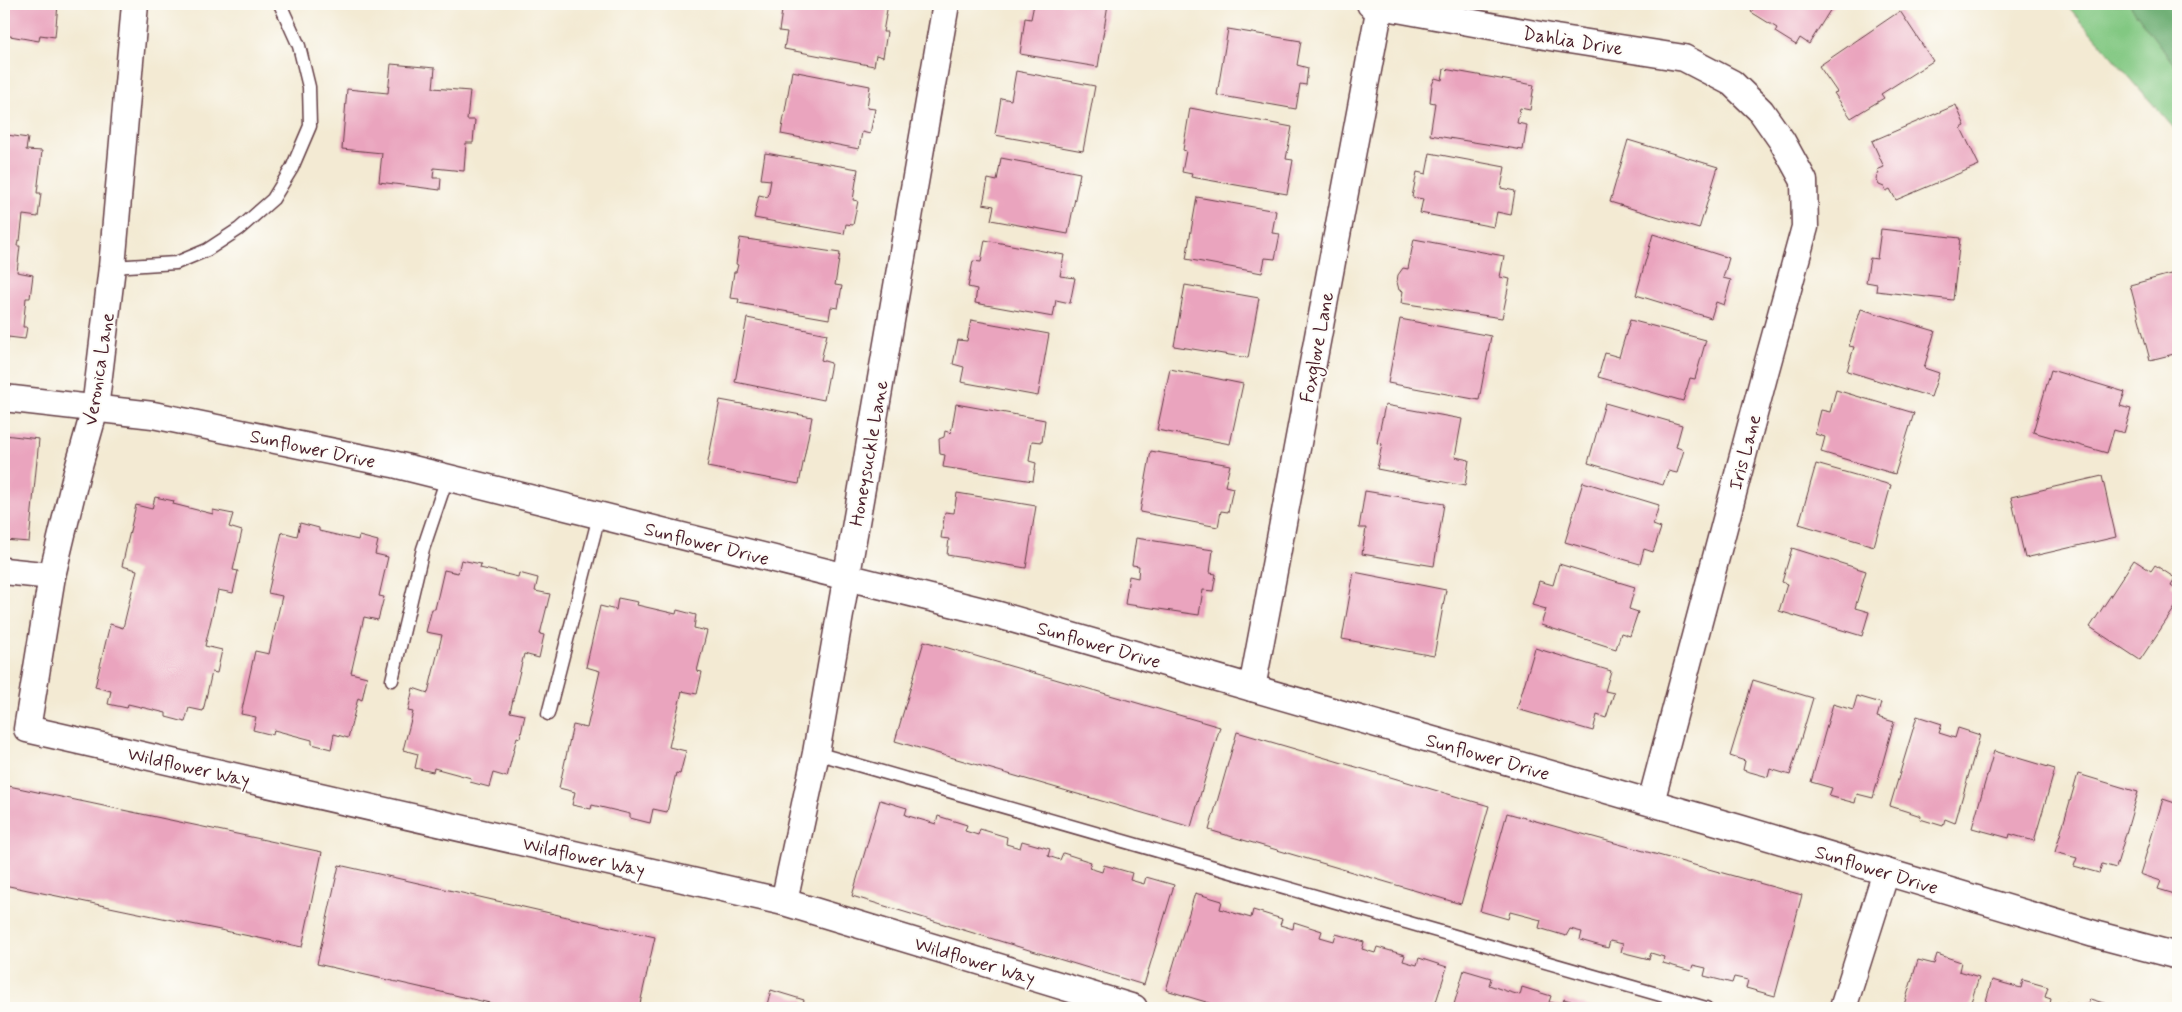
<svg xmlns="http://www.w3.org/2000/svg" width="2182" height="1012" font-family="Mynerve,sans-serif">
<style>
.green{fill:#82c882;stroke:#667456}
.forest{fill:#69ac70;stroke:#5a664e}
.building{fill:#eaa4be}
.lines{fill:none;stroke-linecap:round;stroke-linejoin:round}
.service-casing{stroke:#633d44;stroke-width:15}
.minor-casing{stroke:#633d44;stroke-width:29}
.service{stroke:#fff;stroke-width:12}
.minor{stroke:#fff;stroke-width:26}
.labels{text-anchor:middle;stroke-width:4;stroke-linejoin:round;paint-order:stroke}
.street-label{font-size:19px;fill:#4a1f2b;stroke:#fdfcf7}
</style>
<rect width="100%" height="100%" fill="#fdfcf7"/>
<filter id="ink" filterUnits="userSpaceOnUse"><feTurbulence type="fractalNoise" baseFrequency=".02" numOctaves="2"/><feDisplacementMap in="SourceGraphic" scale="10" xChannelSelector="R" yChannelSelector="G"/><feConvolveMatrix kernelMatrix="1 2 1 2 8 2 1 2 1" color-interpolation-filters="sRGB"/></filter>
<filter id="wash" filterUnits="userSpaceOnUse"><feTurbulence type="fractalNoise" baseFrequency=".0096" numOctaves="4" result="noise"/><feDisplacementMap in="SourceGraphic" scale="20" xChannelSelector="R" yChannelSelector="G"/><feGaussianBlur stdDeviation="1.12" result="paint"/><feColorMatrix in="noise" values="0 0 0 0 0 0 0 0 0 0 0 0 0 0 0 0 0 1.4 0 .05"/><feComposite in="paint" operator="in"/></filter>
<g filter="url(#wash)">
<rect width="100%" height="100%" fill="#f3ead3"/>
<polygon class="green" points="2066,4 2178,4 2178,133"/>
<polygon class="forest" points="2129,4 2178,4 2178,70"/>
<g id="blocks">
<g class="building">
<polygon points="4,4 58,4 55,37 40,35 39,41 4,35"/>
<polygon points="783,4 888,4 883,32 887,32 883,57 876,55 874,66 784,49 787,32 779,31"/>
<polygon points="1034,4 1108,4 1098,67 1020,54 1025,18 1031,19"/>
<polygon points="1756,4 1834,4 1809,44 1800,38 1796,45 1775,32 1777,28 1751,12"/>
<polygon points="1900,11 1933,61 1881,94 1884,98 1851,118 1834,93 1837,92 1819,66"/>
<polygon points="1228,29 1301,41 1297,65 1308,68 1306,85 1300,84 1296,109 1217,95"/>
<polygon points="391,64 435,68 433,88 470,91 467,120 475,120 473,143 466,143 464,171 434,168 433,178 441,178 440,190 379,182 382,153 342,149 347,89 388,93"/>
<polygon points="1444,69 1534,85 1530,110 1520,108 1517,123 1527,125 1523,150 1430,135 1435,103 1430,102 1432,85 1435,78 1442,80"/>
<polygon points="792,71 870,86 867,108 875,109 870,134 862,132 859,149 781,134"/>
<polygon points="1016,71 1095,86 1083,151 995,135 1001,98 1011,100"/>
<polygon points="1956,105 1965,126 1961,128 1979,165 1896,200 1890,189 1886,191 1884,187 1879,185 1876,178 1879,173 1877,170 1884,167 1872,141"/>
<polygon points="1190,108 1292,127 1286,159 1293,160 1287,194 1191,177 1192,174 1182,172 1186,151 1183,150"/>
<polygon points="7,135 28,138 26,150 42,151 37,193 41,193 38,217 23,215 20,241 18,240 17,246 20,246 17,272 33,275 30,298 26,298 23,327 27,327 25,339 8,337 7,350 4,350 4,137 7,138"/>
<polygon points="1628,140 1718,167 1699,229 1610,202"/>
<polygon points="765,153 858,169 853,200 858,201 853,225 846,224 844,234 754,218 759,195 768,197 771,180 761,179"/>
<polygon points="1430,153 1505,167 1501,188 1515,191 1511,215 1497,212 1494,227 1420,213 1423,199 1412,197 1417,172 1426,174"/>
<polygon points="1001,158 1080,173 1068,234 991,220 994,206 983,204 988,179 997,181"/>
<polygon points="1197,197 1276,211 1272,233 1280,234 1275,259 1265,258 1262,273 1186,259"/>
<polygon points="1881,229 1960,238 1953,300 1876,291 1877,284 1866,282 1870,258 1877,259"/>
<polygon points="1653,234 1729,258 1723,278 1731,280 1724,305 1716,302 1711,318 1636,295"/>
<polygon points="740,238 840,253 835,285 842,286 838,308 831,307 829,319 738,303 739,299 730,298 734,272 736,272 738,265 736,264"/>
<polygon points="1414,239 1504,256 1500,277 1510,279 1502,318 1401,303 1403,291 1399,290 1397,282 1398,275 1403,268 1408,269"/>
<polygon points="985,240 1064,255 1060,276 1075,278 1070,303 1056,300 1053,317 975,303 977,289 968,287 973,261 981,262"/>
<polygon points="2178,272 2178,353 2150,360 2130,285"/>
<polygon points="1185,285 1259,298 1248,358 1174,346"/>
<polygon points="1861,309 1935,331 1924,368 1939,373 1931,397 1847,371 1854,347 1849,346"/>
<polygon points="747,318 827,334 821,360 831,363 824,400 735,382"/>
<polygon points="1400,319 1491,336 1479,400 1388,383"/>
<polygon points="971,320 1049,334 1038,396 961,382 964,367 953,364 958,340 967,341"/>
<polygon points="1630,320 1706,340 1695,379 1690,378 1683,401 1598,377 1605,353 1619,357"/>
<polygon points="1170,369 1243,384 1230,444 1157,430"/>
<polygon points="2051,370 2125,392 2120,406 2131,409 2124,433 2114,430 2107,453 2033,432"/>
<polygon points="1836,390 1914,413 1895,474 1821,452 1825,437 1815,434 1821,410 1830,412"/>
<polygon points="720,400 812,417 799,484 707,467"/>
<polygon points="1605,403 1682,425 1676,447 1684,450 1677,473 1668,471 1663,485 1588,463"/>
<polygon points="956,404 1045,420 1042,442 1032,441 1029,461 1036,463 1033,481 943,467 945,455 940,454 939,439 944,437 945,431 951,433"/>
<polygon points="1385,405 1462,419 1455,457 1469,460 1465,486 1377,469 1382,444 1377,443"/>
<polygon points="4,435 39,439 29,542 4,540"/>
<polygon points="1151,451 1230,465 1225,486 1233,488 1228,512 1221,511 1218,527 1140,512"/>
<polygon points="1816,464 1891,485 1874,546 1799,524"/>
<polygon points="2102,476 2116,537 2025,558 2011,497"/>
<polygon points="1583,482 1659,505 1653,525 1661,528 1653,552 1644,549 1640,564 1565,542"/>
<polygon points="1365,491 1444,504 1434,566 1362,554 1366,528 1359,528"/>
<polygon points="957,493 1036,506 1026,568 947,555 949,539 941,538 945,512 954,513"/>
<polygon points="155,497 174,501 173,504 213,514 213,510 233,514 229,527 242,531 233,570 238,571 233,593 218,590 205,646 222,650 217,673 212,672 203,711 189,708 185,722 166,717 166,713 128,704 127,708 108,704 111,691 95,687 110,624 123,628 137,570 122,566 136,505 152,509"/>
<polygon points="300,523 319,528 319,531 358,540 359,536 378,541 375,554 388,557 379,596 384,597 378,620 364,617 351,673 367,677 362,700 358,698 348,738 334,734 331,749 312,744 312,740 274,730 273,735 253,730 256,717 241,714 255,651 269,654 282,596 268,593 282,532 297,536"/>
<polygon points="1136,538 1213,550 1210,573 1216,574 1213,591 1203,590 1199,615 1125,604 1129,576 1138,578 1139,566 1132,565"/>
<polygon points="1792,548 1866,571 1855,608 1869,612 1862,636 1779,611 1787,584 1782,582"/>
<polygon points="461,560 481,564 480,568 518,577 519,573 538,578 535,591 550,594 540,634 544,635 539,658 524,654 510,712 525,715 520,738 517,737 507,777 493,773 489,787 470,782 471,778 434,768 433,772 415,768 418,754 403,750 413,712 408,711 413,688 428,693 442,635 426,632 432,609 435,609 444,570 458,573"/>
<polygon points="2134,560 2151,571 2155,565 2175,578 2171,585 2178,590 2178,603 2140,660 2090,627"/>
<polygon points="1559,564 1635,587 1629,609 1638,612 1630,636 1621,633 1616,649 1541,625 1546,609 1532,605 1539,581 1553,585"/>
<polygon points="1354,572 1446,590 1434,656 1342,639"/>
<polygon points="618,598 638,602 637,605 676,614 677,610 696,615 694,628 707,631 697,671 702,672 697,694 682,691 669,747 686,751 680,774 676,773 667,812 653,809 650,823 630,818 630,814 592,805 591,809 572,805 575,792 559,788 573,725 587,728 600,671 586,667 600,606 616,610"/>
<polygon points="924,641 1220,727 1191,827 895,741"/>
<polygon points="1535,648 1611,671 1605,691 1614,693 1606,718 1597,715 1593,731 1517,709"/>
<polygon points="1753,680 1813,698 1790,775 1770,769 1768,777 1743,770 1745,761 1730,756"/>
<polygon points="1857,696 1881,703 1877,717 1894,722 1873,798 1857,794 1855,803 1829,796 1832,788 1811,782 1833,704 1853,710"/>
<polygon points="1917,716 1942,724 1939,733 1955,738 1958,728 1980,735 1955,823 1945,819 1943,826 1920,819 1921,816 1890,806"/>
<polygon points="1237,732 1489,806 1461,904 1209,830"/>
<polygon points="1994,751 2055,769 2034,841 2010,834 2009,838 1972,828"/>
<polygon points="2078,774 2138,792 2116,868 2102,864 2099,873 2074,866 2077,858 2055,852"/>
<polygon points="4,785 322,852 302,947 4,885"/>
<polygon points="2163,799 2178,804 2178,895 2158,889 2161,881 2140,874"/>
<polygon points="880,800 907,808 905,815 936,824 938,816 967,825 965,831 978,835 980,829 1007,837 1006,844 1020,848 1022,841 1050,849 1048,856 1060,860 1063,853 1091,862 1089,868 1102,872 1104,865 1132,873 1130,880 1144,884 1146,877 1174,885 1144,985 852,896"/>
<polygon points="1507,813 1802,895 1775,996 1746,988 1748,980 1734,977 1732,983 1704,976 1706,968 1693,965 1691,971 1663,963 1664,957 1651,953 1649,959 1621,952 1623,944 1610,941 1608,948 1580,940 1582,932 1570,929 1566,936 1539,928 1541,920 1510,912 1508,919 1480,911"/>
<polygon points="339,865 655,937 639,1008 512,1008 317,964"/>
<polygon points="1195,893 1222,901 1220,909 1251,918 1253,910 1282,919 1280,925 1293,929 1294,922 1322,931 1320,937 1334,941 1336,934 1364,942 1362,949 1375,953 1377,947 1405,955 1403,961 1417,965 1419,958 1447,967 1434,1008 1226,1008 1166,990"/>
<polygon points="1937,954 1961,962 1959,971 1979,977 1969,1008 1903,1008 1918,960 1934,964"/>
<polygon points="1464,970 1491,978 1489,985 1506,991 1520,995 1522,987 1551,996 1549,1002 1562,1006 1564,999 1593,1008 1453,1008"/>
<polygon points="1992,980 2021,988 2023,980 2048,987 2045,997 2051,999 2049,1008 1984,1008"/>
<polygon points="771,990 804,1000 803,1003 817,1008 766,1008"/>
<polygon points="2090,999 2114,1006 2113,1008 2087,1008"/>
<polygon points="2066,1002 2086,1008 2064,1008"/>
</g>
</g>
</g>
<g filter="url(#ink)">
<use href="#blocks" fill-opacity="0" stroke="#633d44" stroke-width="1"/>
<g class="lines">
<defs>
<g id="service">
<polyline points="112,267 176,263 207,250 239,229 273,199 292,168 310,126 309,87 299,46 280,4"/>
<polyline points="392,680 423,549 447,478"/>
<polyline points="548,714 599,516"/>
<polyline points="816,753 1706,1008"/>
</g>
<g id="minor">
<polyline points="135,4 112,267 95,409 76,476 52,576 27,729 784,902 1134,1008"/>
<polyline points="1370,4 1556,38 1684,58 1732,83 1761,111 1782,141 1804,181 1805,227 1766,369 1651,802"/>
<polyline points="4,398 153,415 393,464 995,614 1742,829 2094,934 2178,956"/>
<polyline points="4,571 52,576"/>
<polyline points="1252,688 1380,6"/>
<polyline points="784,902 816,753 946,4"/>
<polyline points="1843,1008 1886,872"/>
</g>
</defs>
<use href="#service" class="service-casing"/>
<use href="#minor" class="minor-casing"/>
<use href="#service" class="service"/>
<use href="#minor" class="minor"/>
</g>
</g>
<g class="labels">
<g class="street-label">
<text transform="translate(1573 40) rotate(9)" y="7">Dahlia Drive</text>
<text transform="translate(1316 347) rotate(-79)" y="7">Foxglove Lane</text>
<text transform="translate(98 369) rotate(-81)" y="7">Veronica Lane</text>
<text transform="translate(313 448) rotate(12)" y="7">Sunflower Drive</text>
<text transform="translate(1744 452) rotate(-75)" y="7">Iris Lane</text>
<text transform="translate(868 453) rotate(-80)" y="7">Honeysuckle Lane</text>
<text transform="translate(707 543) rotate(14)" y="7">Sunflower Drive</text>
<text transform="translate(1099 644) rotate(16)" y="7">Sunflower Drive</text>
<text transform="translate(1488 756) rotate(16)" y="7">Sunflower Drive</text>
<text transform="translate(189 766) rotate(13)" y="7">Wildflower Way</text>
<text transform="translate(584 856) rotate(13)" y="7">Wildflower Way</text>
<text transform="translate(1877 869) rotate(17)" y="7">Sunflower Drive</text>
<text transform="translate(975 960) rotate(17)" y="7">Wildflower Way</text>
</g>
</g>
<rect width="2182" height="1012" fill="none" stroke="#fdfcf7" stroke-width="20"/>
</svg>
